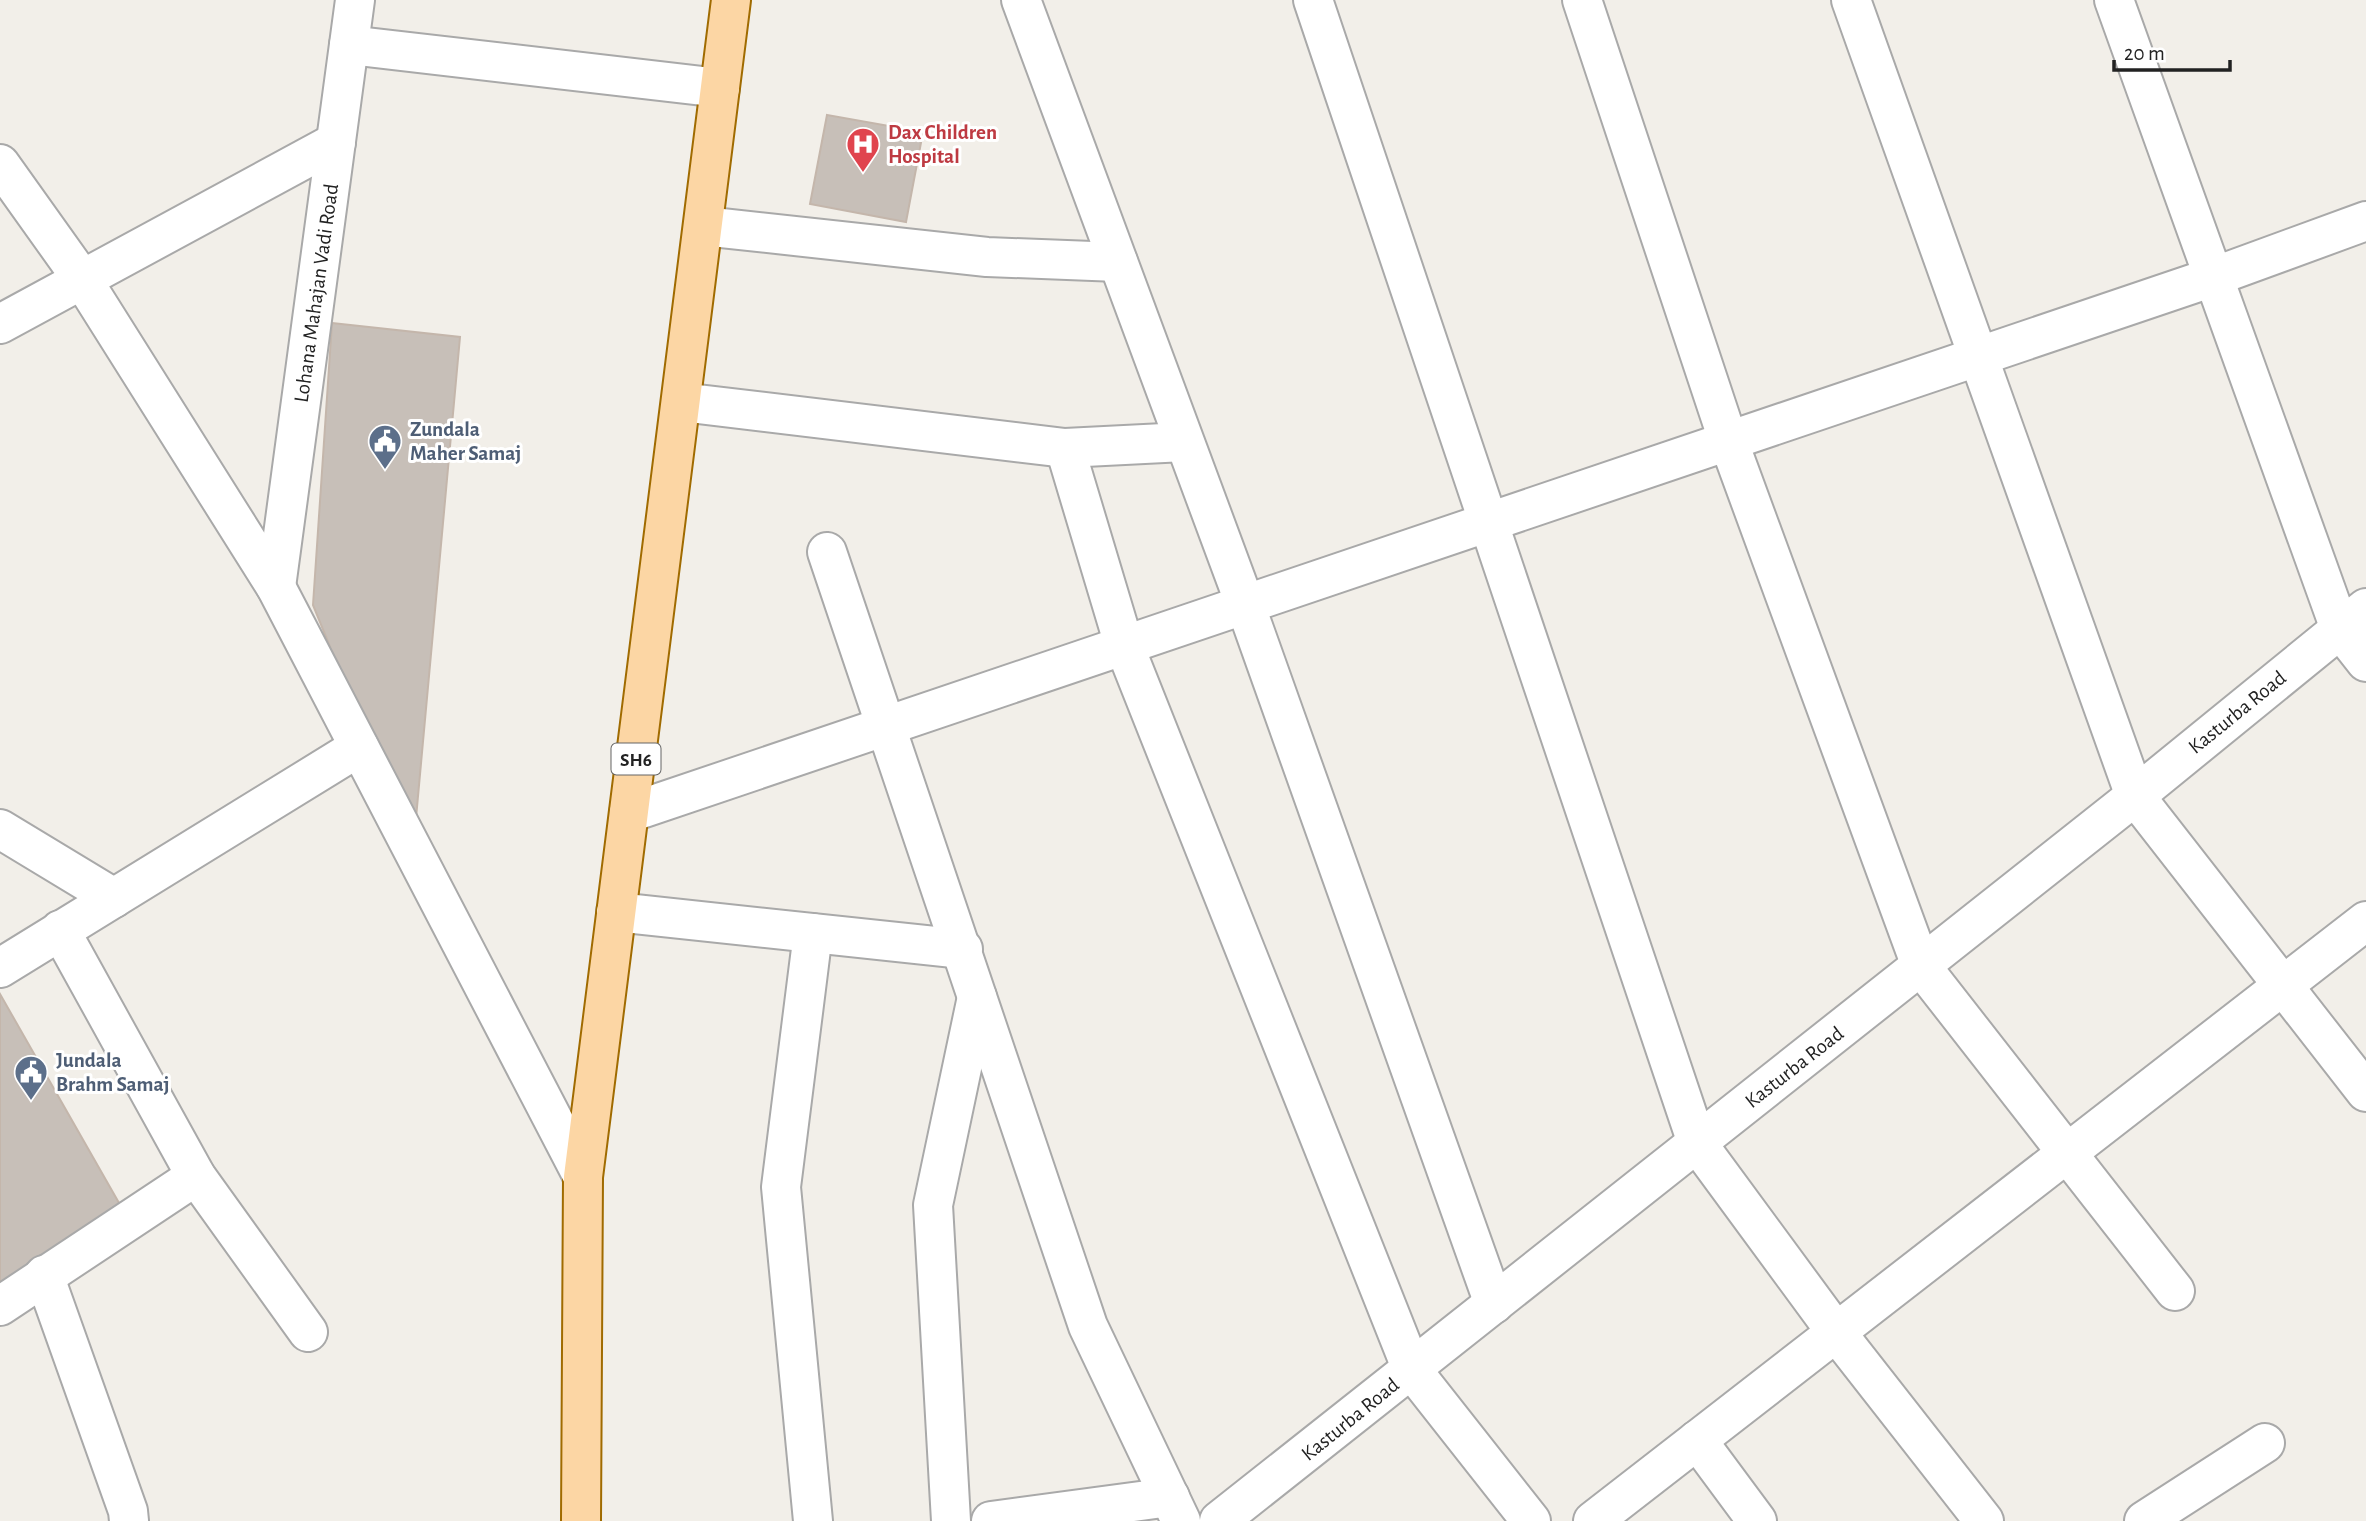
<svg xmlns="http://www.w3.org/2000/svg" width="2366" height="1521" font-family="'Alegreya Sans',sans-serif">
<style>
.building{fill:#c7bfb8;stroke:#c4b6ab;stroke-width:2}
.lines{fill:none;stroke-linecap:round;stroke-linejoin:round}
.minor-casing{stroke:#a9a9a9;stroke-width:42}
.major-casing{stroke:#a06b00;stroke-width:42}
.minor{stroke:#fff;stroke-width:38}
.major{stroke:#fcd6a4;stroke-width:38}
.labels{text-anchor:middle;stroke-width:6;stroke-linejoin:round;paint-order:stroke}
.shield{fill:#fff;stroke:#646464;stroke-width:2}
.shield-label{font-size:19px;font-weight:bold;fill:#222}
.health-label{font-size:21px;font-weight:bold;fill:#be3a42;stroke:#fff;text-anchor:start}
.street-label{font-size:21px;fill:#222;stroke:#fff}
.service-label{font-size:21px;font-weight:bold;fill:#4e5e75;stroke:#fff;text-anchor:start}
</style>
<rect width="100%" height="100%" fill="#f2efe9"/>
<g class="building">
<polygon points="827,115 923,132 906,222 810,204"/>
<polygon points="332,323 460,337 413,851 313,605"/>
<polygon points="0,994 123,1210 0,1289"/>
</g>
<g class="lines">
<defs>
<g id="minor">
<polyline points="1021,0 1245,604 1494,1304"/>
<polyline points="1313,0 1697,1143 1836,1332 1984,1521"/>
<polyline points="1582,0 1728,440 1921,966 2175,1291"/>
<polyline points="1851,0 2135,796 2366,1092"/>
<polyline points="2114,0 2340,629 2366,662"/>
<polyline points="349,45 720,88"/>
<polyline points="0,164 82,279 276,587 583,1177"/>
<polyline points="703,226 987,257 1118,262"/>
<polyline points="0,324 336,142"/>
<polyline points="681,402 1065,448 1184,442"/>
<polyline points="1065,448 1124,645 1412,1370 1531,1521"/>
<polyline points="827,552 1088,1326 1181,1521"/>
<polyline points="276,587 355,0"/>
<polyline points="629,813 2213,277 2366,221"/>
<polyline points="0,829 114,898"/>
<polyline points="616,912 963,949"/>
<polyline points="60,930 196,1176 308,1332"/>
<polyline points="813,933 781,1187 813,1521"/>
<polyline points="0,968 359,747"/>
<polyline points="44,1275 128,1511 129,1521"/>
<polyline points="0,1306 196,1176"/>
<polyline points="1697,1440 1757,1521"/>
<polyline points="951,1521 933,1205 977,997"/>
<polyline points="991,1521 1170,1497"/>
<polyline points="1219,1521 2135,796 2366,608"/>
<polyline points="1593,1521 2366,921"/>
<polyline points="2144,1521 2265,1443"/>
</g>
<polyline id="major" points="581,1521 583,1177 731,0"/>
</defs>
<use href="#minor" class="minor-casing"/>
<use href="#major" class="major-casing"/>
<use href="#minor" class="minor"/>
<use href="#major" class="major"/>
</g>
<defs>
<symbol id="hospital-pin" viewBox="-11 -11 22 30"><path d="M0 17L-7.5 6A9.5 9.5 0 1 1 7.5 6Z" fill="#e0444e" stroke="#fff"/><path d="M-5-5h3v3.5h4V-5h3V5h-3V1.5h-4V5h-3Z" fill="#fff"/></symbol>
<symbol id="civic-pin" viewBox="-11 -11 22 30"><path d="M0 17L-7.5 6A9.5 9.5 0 1 1 7.5 6Z" fill="#5c6f8a" stroke="#fff"/><path d="M-.6-6.5H3V-4.5H.6V-3L4-1V1h2V6H-6V1h2V-1L-.6-3ZM-1.2 2.5V6h2.4V2.5Z" fill="#fff"/></symbol>
</defs>
<g fill-rule="evenodd">
<use href="#hospital-pin" x="844" y="125" width="38" height="52"/>
<use href="#civic-pin" x="366" y="422" width="38" height="52"/>
<use href="#civic-pin" x="12" y="1053" width="38" height="52"/>
</g>
<g class="labels">
<rect class="shield" x="611.5" y="743.5" width="49" height="31" rx="5"/>
<g class="shield-label">
<text x="636" y="766">SH6</text>
</g>
<g class="health-label">
<text x="888" y="139">Dax Children<tspan x="888" dy="24">Hospital</tspan></text>
</g>
<g class="street-label">
<text transform="translate(316 293) rotate(-82)" y="7">Lohana Mahajan Vadi Road</text>
<text transform="translate(2237 712) rotate(-39)" y="7">Kasturba Road</text>
<text transform="translate(1794 1067) rotate(-38)" y="7">Kasturba Road</text>
<text transform="translate(1350 1419) rotate(-39)" y="7">Kasturba Road</text>
</g>
<g class="service-label">
<text x="410" y="436">Zundala<tspan x="410" dy="24">Maher Samaj</tspan></text>
<text x="56" y="1067">Jundala<tspan x="56" dy="24">Brahm Samaj</tspan></text>
</g>
</g>
<path d="M2114 60v10h116v-10" fill="none" stroke="#222222" stroke-width="3.5"/>
<text x="2124" y="60" font-size="21" fill="#222222" stroke="#ffffff" stroke-width="5" paint-order="stroke">20 m</text>
</svg>
